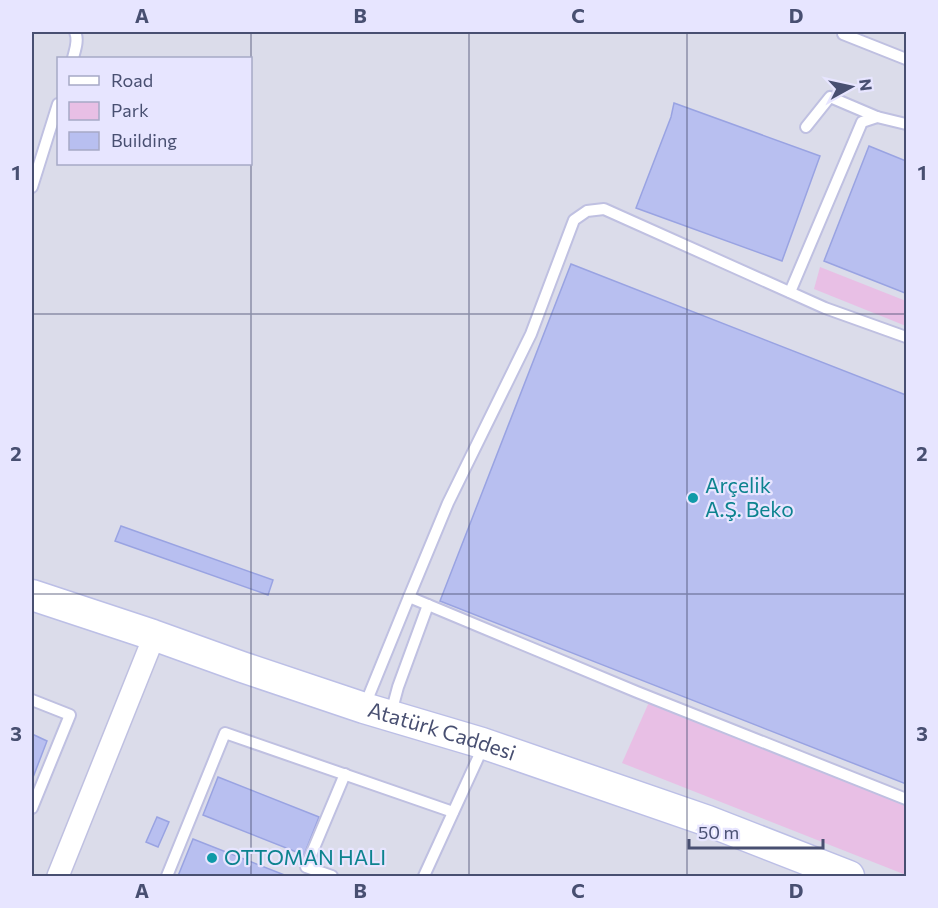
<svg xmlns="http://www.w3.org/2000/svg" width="938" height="908" font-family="Commissioner,sans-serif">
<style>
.industrial{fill:#dbdcea;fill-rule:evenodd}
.green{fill:#e8bfe5}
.building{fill:#b8bff0;stroke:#99a3e2;stroke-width:1.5}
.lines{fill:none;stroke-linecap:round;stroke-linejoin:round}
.lane-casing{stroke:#bfc0e1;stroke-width:14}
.street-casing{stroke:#bfc0e1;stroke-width:24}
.secondary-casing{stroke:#bcbfe6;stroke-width:33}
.lane{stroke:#fff;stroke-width:10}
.street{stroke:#fff;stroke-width:21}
.secondary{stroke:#fff;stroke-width:30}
.grid{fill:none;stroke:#484f71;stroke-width:1.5;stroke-opacity:0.55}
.culture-dot{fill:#0f9aa8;stroke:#e7e5ff;stroke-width:2}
.labels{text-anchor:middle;stroke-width:4.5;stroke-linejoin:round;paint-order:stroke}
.culture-label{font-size:21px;fill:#0d838f;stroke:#e7e5ff;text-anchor:start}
.street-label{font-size:21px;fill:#484f71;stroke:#e7e5ff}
.neatline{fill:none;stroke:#484f71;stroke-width:2}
.grid-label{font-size:20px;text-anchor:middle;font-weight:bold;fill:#484f71}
</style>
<rect width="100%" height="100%" fill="#e2e0fb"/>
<path class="industrial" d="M32 32H906V876H32ZM58 58H250V164H58Z"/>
<g class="green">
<polygon points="820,267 906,301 906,326 814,289"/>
<polygon points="650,700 906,806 906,875 622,763"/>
</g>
<g class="building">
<polygon points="674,103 820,156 782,261 636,208 671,117"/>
<polygon points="869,146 906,161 906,289 905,293 824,261"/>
<polygon points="571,264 906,395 906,784 440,601"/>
<polygon points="121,526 273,580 268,595 115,541"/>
<polygon points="32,734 47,741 32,780"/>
<polygon points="218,777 319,817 304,855 203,815"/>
<polygon points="157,817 169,822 158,847 146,842"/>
<polygon points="193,839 287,876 178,876"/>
</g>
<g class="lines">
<defs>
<g id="lane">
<polyline points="844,32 843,34 906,59"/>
<path d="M73 58C75 50 79 40 75 32"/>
<polyline points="806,127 830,97 877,117 906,124"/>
<polyline points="32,187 58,104"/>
<polyline points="790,292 862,122 877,117"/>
<polyline points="906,337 825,308 604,209 587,211 574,220 531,334 448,503 409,597 637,692 906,799"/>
<polyline points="32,700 70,715 32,808"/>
<polyline points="365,705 409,597"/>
<polyline points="391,713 398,687 428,605"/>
<polyline points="167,876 225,733 453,812"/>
<polyline points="332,876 306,867 345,774"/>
<polyline points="424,876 478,758 481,746"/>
</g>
<polyline id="street" points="58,876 149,649 153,635"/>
<g id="secondary">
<path id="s1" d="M32 595 153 635 242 667 364 708 482 743 708 821 849 876"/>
</g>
</defs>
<use href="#lane" class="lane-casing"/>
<use href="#street" class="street-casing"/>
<use href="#secondary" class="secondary-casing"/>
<use href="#lane" class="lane"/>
<use href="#street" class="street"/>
<use href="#secondary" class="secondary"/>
</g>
<path class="grid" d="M251 32V876M469 32V876M687 32V876M32 314H906M32 594H906"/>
<g class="culture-dot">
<circle cx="693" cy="498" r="6"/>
<circle cx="212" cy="858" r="6"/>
</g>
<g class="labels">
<g class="culture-label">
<text x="705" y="493">Arçelik<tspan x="705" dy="24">A.Ş. Beko</tspan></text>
<text x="224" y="865">OTTOMAN HALI</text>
</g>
<g class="street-label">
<text dy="7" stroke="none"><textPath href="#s1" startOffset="432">Atatürk Caddesi</textPath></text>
</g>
</g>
<rect width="938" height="908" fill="none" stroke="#e7e5ff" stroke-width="66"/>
<rect x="57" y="57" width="195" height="108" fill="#e7e5ff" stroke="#a7a9c6" stroke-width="1.5"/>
<rect x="69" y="76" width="30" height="9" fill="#ffffff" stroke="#a7a9c6" stroke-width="1.5"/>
<text x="111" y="87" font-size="18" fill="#484f71">Road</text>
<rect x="69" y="102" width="30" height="18" fill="#e8bfe5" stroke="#a7a9c6" stroke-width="1.5"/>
<text x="111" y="117" font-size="18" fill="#484f71">Park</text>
<rect x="69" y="132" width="30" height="18" fill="#b8bff0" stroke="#a7a9c6" stroke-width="1.5"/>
<text x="111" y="147" font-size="18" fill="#484f71">Building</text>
<g transform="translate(851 87) rotate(82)" stroke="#e7e5ff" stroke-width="4.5" paint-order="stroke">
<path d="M0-4.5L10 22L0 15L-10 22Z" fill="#484f71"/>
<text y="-9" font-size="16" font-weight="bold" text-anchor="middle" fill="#484f71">N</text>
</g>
<path d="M689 839v9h134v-9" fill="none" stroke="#484f71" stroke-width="3"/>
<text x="698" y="839" font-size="18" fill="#484f71" stroke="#e7e5ff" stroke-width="4.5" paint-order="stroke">50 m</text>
<rect x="33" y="33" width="872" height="842" class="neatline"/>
<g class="grid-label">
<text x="142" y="23">A</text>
<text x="360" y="23">B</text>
<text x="578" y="23">C</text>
<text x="796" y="23">D</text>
<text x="16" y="180">1</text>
<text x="922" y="180">1</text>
<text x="16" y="461">2</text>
<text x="922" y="461">2</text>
<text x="16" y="741">3</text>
<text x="922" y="741">3</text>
<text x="142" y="898">A</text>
<text x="360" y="898">B</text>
<text x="578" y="898">C</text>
<text x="796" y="898">D</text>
</g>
</svg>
